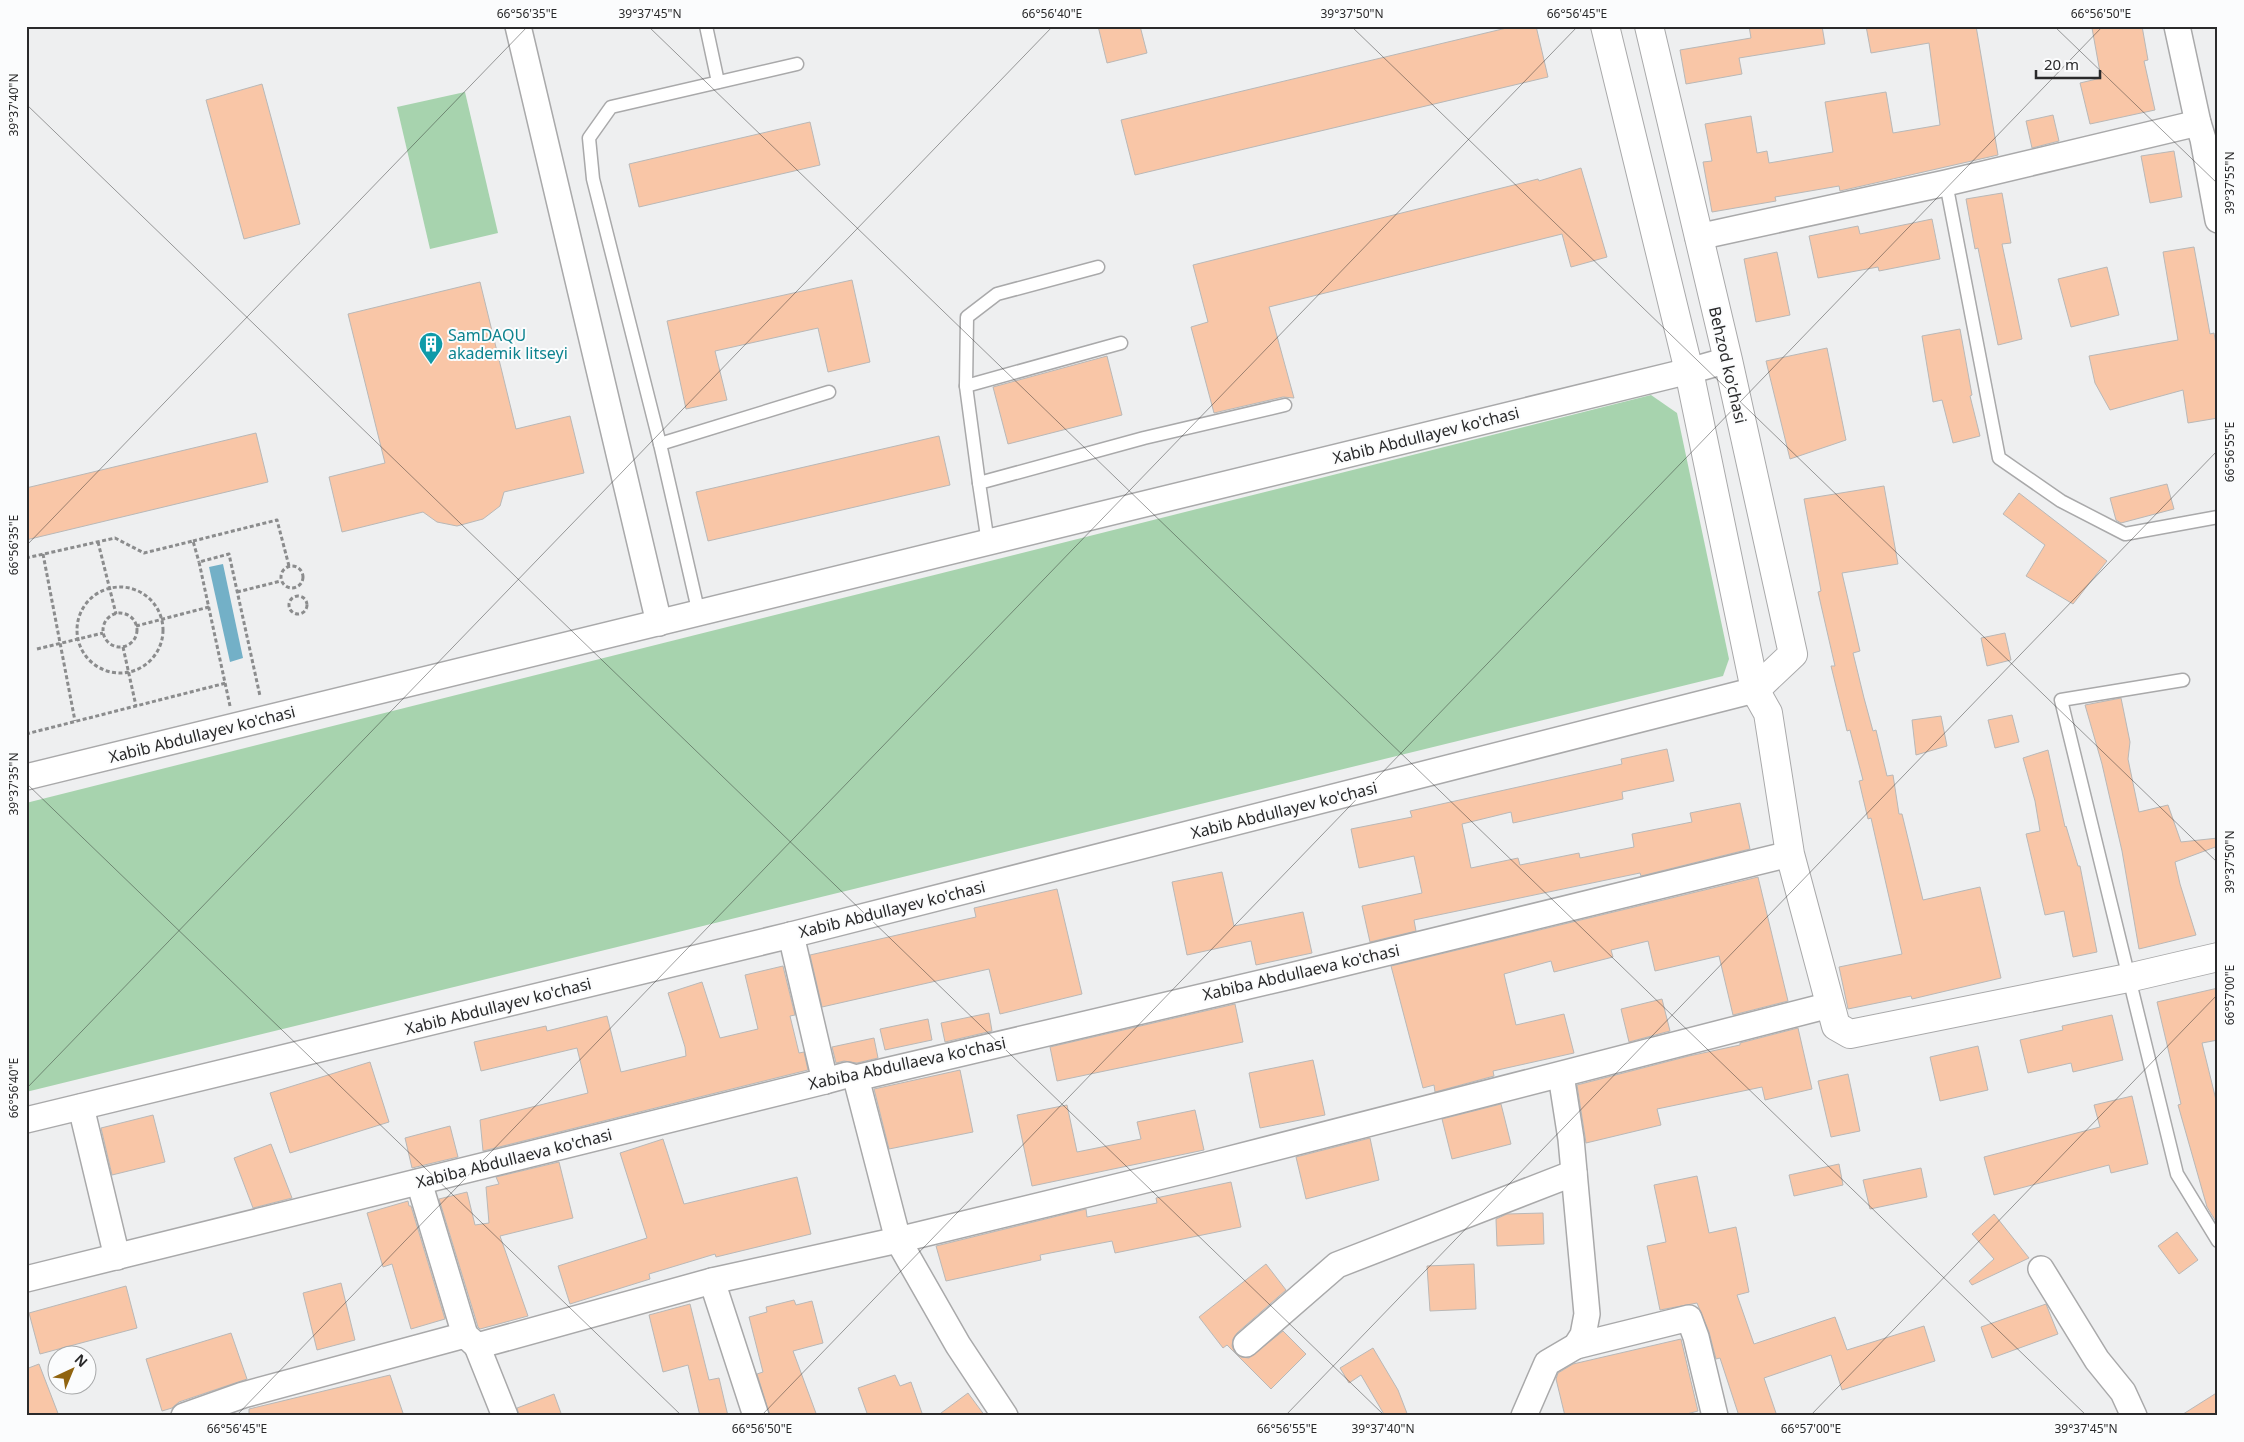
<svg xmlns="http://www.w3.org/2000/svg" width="2244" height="1442" font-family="'Noto Sans',sans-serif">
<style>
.green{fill:#a7d3ae}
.water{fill:#73b0c7}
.building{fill:#f9c6a7;stroke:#b9b8b7}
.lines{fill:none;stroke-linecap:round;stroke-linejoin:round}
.lane-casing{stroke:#a9a9aa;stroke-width:15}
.street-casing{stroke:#a9a9aa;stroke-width:28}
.secondary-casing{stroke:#a9a9aa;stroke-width:30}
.path{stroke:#8b8c8d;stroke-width:3;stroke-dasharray:4 2.5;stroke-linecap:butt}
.lane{stroke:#fff;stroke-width:12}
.street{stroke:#fff;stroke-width:25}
.secondary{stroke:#fff;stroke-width:28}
.ticks{fill:none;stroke:#2a2a2b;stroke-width:1;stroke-opacity:0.45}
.labels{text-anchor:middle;stroke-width:4;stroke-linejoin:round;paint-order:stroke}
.culture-label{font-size:16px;fill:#0d838f;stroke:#fbfcfd;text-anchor:start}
.street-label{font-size:16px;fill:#2a2a2b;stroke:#fbfcfd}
.neatline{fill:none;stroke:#2a2a2b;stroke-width:2}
.ticks-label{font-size:12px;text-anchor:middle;fill:#2a2a2b}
</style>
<rect width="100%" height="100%" fill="#eeeff0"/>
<g class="green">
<polygon points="465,92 498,233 430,249 397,107"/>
<polygon points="1651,395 1677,413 1729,659 1723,676 26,1092 26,803"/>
</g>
<polygon class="water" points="223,564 243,658 230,662 209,567"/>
<g class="building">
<polygon points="1098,26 1140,26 1147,53 1107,63"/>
<polygon points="1515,26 1536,26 1548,77 1135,175 1121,120"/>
<polygon points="1749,26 1822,26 1825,44 1739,58 1742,74 1686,84 1680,50 1751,38"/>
<polygon points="1866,26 1976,26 1998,155 1840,191 1839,186 1775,197 1776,201 1712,212 1703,162 1712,161 1705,124 1751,116 1757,153 1767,151 1769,163 1833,152 1825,102 1886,92 1893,133 1940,125 1929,43 1871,53"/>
<polygon points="2104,26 2142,26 2148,60 2144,61 2155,110 2090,124 2080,83 2101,78 2092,28"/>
<polygon points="262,84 300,224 244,239 206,100"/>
<polygon points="2053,115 2059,141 2032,148 2026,121"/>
<polygon points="810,122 820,165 639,207 629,164"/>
<polygon points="2174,151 2182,197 2150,203 2141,156"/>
<polygon points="1581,168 1607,257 1571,267 1562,234 1269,307 1294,398 1283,397 1214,413 1191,327 1208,322 1193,265 1538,179 1539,181"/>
<polygon points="2002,193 2011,243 2002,244 2022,339 1998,345 1978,248 1975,249 1966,199"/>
<polygon points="1932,219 1940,259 1879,271 1878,267 1818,278 1809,236 1858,226 1860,234"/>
<polygon points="2194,247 2210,334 2214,333 2218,355 2218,418 2188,423 2183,390 2110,410 2095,383 2089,356 2178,340 2163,252"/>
<polygon points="1777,252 1790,315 1756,322 1744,259"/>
<polygon points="2107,267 2119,315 2071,327 2058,279"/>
<polygon points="852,280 870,362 828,372 818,328 715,351 727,400 686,409 667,321"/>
<polygon points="480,282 516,429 570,416 584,473 504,492 500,506 483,519 457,526 437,522 423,512 342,532 329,477 385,463 348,314"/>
<polygon points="1960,329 1972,395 1970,396 1980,436 1953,443 1942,400 1933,402 1922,336"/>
<polygon points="1827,348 1846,440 1790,459 1766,361"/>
<polygon points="1107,356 1122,415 1008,444 993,387"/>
<polygon points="256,433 268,482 26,540 26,488"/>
<polygon points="939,436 950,485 708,541 696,492"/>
<polygon points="2167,484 2174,509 2121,523 2116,520 2110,498"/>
<polygon points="1884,486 1898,564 1842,573 1860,651 1853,653 1864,698 1873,731 1876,730 1887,776 1893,775 1899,814 1902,814 1923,900 1980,887 2001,978 1912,999 1911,996 1848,1009 1839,967 1902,954 1871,818 1868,819 1859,781 1863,780 1850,730 1847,731 1831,666 1835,666 1818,592 1821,591 1804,499"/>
<polygon points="2019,493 2107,561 2073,604 2026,576 2045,545 2003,514"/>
<polygon points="2005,633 2011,660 1987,666 1981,638"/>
<polygon points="2121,698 2130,742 2128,759 2139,812 2168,805 2181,842 2218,838 2218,846 2175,862 2180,884 2196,935 2139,949 2122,851 2102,764 2085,705"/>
<polygon points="2012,715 2019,742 1995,748 1988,720"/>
<polygon points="1941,716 1947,746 1916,755 1912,720"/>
<polygon points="1667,749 1674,781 1622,792 1623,799 1513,823 1511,812 1462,824 1471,868 1518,858 1520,865 1579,853 1580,858 1634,847 1632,834 1692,822 1690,813 1740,803 1750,849 1641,876 1640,873 1414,920 1416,931 1370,942 1362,906 1422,893 1414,856 1359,868 1351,829 1412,817 1410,811 1622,764 1621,759"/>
<polygon points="2048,750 2065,827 2066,826 2078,866 2080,866 2097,952 2073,957 2064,911 2045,915 2026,834 2040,831 2035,801 2023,758"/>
<polygon points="1222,872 1234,926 1303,912 1312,953 1256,965 1251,941 1187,955 1172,882"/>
<polygon points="1758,877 1788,1001 1733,1015 1719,956 1655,971 1648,941 1611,950 1613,957 1554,972 1551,961 1504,974 1516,1025 1564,1014 1574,1053 1493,1071 1494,1076 1435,1092 1434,1085 1423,1088 1391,966"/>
<polygon points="1057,889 1082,994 1000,1014 989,969 822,1007 810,955 976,917 974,908"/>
<polygon points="783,966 795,1015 790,1016 799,1053 804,1052 808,1070 483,1151 480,1120 588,1093 577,1048 481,1071 474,1042 546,1026 547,1031 607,1016 621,1072 686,1056 685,1047 668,993 702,982 720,1038 758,1029 745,975"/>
<polygon points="2218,988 2218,1040 2202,1043 2218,1108 2218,1225 2207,1207 2178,1105 2181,1104 2157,1002"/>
<polygon points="1662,999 1670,1031 1629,1042 1621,1009"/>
<polygon points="1235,1004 1243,1042 1057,1081 1050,1047"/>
<polygon points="989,1013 992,1031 945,1042 941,1023"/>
<polygon points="2112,1015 2123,1060 2073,1072 2071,1063 2028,1073 2020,1040 2063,1030 2062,1026"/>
<polygon points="928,1019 932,1040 885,1050 880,1029"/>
<polygon points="1798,1028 1812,1089 1765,1100 1762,1087 1657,1109 1661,1125 1586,1143 1577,1085 1689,1056 1740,1045 1740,1043"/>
<polygon points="874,1038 878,1058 857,1063 844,1061 836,1063 832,1047"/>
<polygon points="1978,1046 1988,1090 1940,1101 1930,1057"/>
<polygon points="1313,1060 1325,1115 1260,1128 1249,1073"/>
<polygon points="370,1062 389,1122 290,1153 270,1093"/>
<polygon points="960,1070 973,1132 889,1149 874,1089"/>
<polygon points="1848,1074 1860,1131 1831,1137 1818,1081"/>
<polygon points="2132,1096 2148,1164 2111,1173 2109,1165 1994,1195 1984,1157 2100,1127 2094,1105"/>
<polygon points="1501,1104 1511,1144 1452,1159 1442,1119"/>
<polygon points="1067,1105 1077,1152 1141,1139 1137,1122 1195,1110 1204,1150 1032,1186 1017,1115"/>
<polygon points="153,1115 165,1162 112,1175 101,1128"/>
<polygon points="450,1126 458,1157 412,1168 405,1138"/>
<polygon points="1370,1138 1379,1180 1306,1199 1296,1157"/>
<polygon points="663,1139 684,1204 797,1177 811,1234 716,1257 715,1254 649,1274 650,1279 570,1304 558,1266 647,1238 620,1153"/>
<polygon points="271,1144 292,1198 253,1208 234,1158"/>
<polygon points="559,1162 573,1218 500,1236 528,1316 480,1329 478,1327 439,1199 467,1192 475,1225 489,1223 486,1187 499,1184 496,1177"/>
<polygon points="1839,1164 1843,1185 1794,1196 1789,1175"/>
<polygon points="1921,1168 1927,1197 1870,1209 1863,1180"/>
<polygon points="1697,1176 1709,1233 1736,1227 1749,1292 1737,1295 1754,1344 1835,1317 1847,1350 1924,1326 1935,1361 1842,1390 1831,1355 1764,1378 1777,1416 1739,1416 1720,1358 1716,1359 1709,1332 1697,1303 1660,1310 1647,1246 1666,1242 1654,1185"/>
<polygon points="1231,1182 1241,1227 1115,1253 1112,1241 1040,1255 1041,1260 946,1281 936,1246 1086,1209 1087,1217 1157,1203 1156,1198"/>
<polygon points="408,1201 409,1206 411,1206 445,1319 411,1329 392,1264 383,1267 367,1213"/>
<polygon points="1543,1213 1544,1244 1497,1246 1496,1219 1507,1214"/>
<polygon points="1994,1214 2029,1258 1972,1285 1969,1281 1994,1259 1972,1234"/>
<polygon points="2177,1232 2198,1260 2179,1274 2158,1246"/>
<polygon points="1266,1264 1286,1290 1237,1333 1233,1339 1232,1346 1235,1353 1241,1357 1249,1358 1283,1331 1306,1354 1271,1389 1227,1345 1223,1348 1199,1317"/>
<polygon points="1474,1264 1476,1309 1430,1311 1427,1266"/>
<polygon points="341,1283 355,1340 317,1350 303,1293"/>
<polygon points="126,1286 137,1328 40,1354 29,1313"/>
<polygon points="794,1300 796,1305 812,1301 823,1343 793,1351 817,1416 770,1416 757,1374 763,1372 749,1317 767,1312 766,1307"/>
<polygon points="690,1304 709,1380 719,1378 728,1416 700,1416 688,1365 663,1372 649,1315"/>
<polygon points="2046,1304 2058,1334 1992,1358 1981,1327"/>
<polygon points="231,1333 247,1379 179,1402 172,1408 162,1411 146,1359"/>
<polygon points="1681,1339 1698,1411 1679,1416 1565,1416 1556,1379 1558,1373 1573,1364"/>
<polygon points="1373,1348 1398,1390 1408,1416 1385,1416 1361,1375 1349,1383 1340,1368"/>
<polygon points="39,1364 59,1416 26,1416 26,1369"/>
<polygon points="390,1375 404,1416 249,1416 249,1409"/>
<polygon points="895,1375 900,1386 911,1382 923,1416 868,1416 858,1388"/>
<polygon points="2218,1392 2218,1416 2180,1416"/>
<polygon points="968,1393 985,1416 937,1416"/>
<polygon points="554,1394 562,1416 519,1416 517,1408"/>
</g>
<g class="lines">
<defs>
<g id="lane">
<polyline points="706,26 718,82"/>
<polyline points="1946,183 1999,458 2061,501 2125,534 2218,517"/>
<polyline points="966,386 1121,343"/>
<polyline points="660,444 829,392"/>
<polyline points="979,483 966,386 967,317 997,294 1098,267"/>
<polyline points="988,543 979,483 1144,438 1285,405"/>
<polyline points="699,614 660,444 593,179 589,138 611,107 797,64"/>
<polyline points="2183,680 2061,700 2177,1174 2218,1241"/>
</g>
<g id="street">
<polyline points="518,26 659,623"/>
<polyline points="2177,26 2198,123 2203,139 2218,220"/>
<polyline points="1698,237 1946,183 2198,123"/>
<polyline points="26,777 1689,371 1728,360"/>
<polyline points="791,935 825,1081"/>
<polyline points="856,1078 898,1240 958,1345 1005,1416"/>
<polyline points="81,1107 117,1257"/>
<polyline points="26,1120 791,935 1755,690"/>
<polyline points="419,1182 465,1335"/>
<polyline points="2041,1269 2097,1360 2123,1392 2134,1416"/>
<polyline points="26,1279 825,1081 847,1075 856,1078 1295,975 1790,854"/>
<polyline points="712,1281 756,1416"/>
<polyline points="1246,1344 1337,1265 1574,1173"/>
<polyline points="477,1346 505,1416"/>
<polyline points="1576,1346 1689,1318 1696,1337 1715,1416"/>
<polyline points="184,1416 243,1395 465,1335 477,1346 712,1281 898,1240 1207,1165 1830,1005"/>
<polyline points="1524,1416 1547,1363 1576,1346 1583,1335 1587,1314 1571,1139 1561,1075"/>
</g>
<g id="secondary">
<polyline points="1605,26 1689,371 1755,690 1768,713 1790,854 1836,1026 1850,1034 2128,978 2218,957"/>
<polyline points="1649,26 1728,360 1793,654 1755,690"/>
</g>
</defs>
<use href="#lane" class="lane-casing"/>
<use href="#street" class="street-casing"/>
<use href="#secondary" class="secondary-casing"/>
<g class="path">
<polyline points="193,541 277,520 289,566"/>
<polyline points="98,542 116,614"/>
<polyline points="43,554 75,721"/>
<polyline points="26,558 115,538 144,553 193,541 199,562"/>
<circle cx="292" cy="577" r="11"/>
<circle cx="120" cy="630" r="43"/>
<polyline points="237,592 281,581"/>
<circle cx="298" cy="605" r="9"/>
<circle cx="120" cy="630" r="17"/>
<polyline points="136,626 209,607"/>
<polyline points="123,647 136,706"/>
<polyline points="37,649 103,633"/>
<polyline points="230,706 199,562 229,554 260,696"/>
<polyline points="26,734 226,683"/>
</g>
<use href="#lane" class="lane"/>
<use href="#street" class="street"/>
<use href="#secondary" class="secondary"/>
</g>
<path class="ticks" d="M648 26 2087 1416M1351 26 2218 863M2054 26 2218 184M26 104 1385 1416M26 546 528 26M26 783 682 1416M26 1089 1053 26M236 1416 1578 26M761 1416 2103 26M1285 1416 2218 450M1810 1416 2218 994"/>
<defs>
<symbol id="building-pin" viewBox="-11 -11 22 30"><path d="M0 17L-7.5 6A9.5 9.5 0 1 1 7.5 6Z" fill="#0f9aa8" stroke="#fbfcfd"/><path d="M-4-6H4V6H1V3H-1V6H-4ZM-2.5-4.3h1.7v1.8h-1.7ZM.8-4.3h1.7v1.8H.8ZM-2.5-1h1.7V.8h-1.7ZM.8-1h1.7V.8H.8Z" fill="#fff"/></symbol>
</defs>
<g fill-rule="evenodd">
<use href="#building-pin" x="417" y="330" width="28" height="38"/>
</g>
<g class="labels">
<g class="culture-label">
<text x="448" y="341">SamDAQU<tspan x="448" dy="18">akademik litseyi</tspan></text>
</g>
<g class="street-label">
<text transform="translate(1728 365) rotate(77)" y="6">Behzod ko'chasi</text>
<text transform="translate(1426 435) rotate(-14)" y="6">Xabib Abdullayev ko'chasi</text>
<text transform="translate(202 734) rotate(-14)" y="6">Xabib Abdullayev ko'chasi</text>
<text transform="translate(1284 810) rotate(-14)" y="6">Xabib Abdullayev ko'chasi</text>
<text transform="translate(892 909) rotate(-14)" y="6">Xabib Abdullayev ko'chasi</text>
<text transform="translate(1301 972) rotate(-13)" y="6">Xabiba Abdullaeva ko'chasi</text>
<text transform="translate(498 1006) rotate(-14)" y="6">Xabib Abdullayev ko'chasi</text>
<text transform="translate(907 1063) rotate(-12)" y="6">Xabiba Abdullaeva ko'chasi</text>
<text transform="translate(514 1158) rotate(-14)" y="6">Xabiba Abdullaeva ko'chasi</text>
</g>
</g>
<rect width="2244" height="1442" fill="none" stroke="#fbfcfd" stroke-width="55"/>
<g transform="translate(72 1370) rotate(44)"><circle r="24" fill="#fbfcfd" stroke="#a7a8a9"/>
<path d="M0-4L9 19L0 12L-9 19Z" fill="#91640f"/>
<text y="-8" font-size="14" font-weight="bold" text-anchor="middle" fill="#2a2a2b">N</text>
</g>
<path d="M2036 70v8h64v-8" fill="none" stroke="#2a2a2b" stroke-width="2.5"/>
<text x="2044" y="70" font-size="15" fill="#2a2a2b" stroke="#fbfcfd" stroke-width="4" paint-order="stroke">20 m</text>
<rect x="28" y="28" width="2188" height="1386" class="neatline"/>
<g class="ticks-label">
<text x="527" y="18">66°56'35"E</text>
<text x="650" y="18">39°37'45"N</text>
<text x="1052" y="18">66°56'40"E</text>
<text x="1352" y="18">39°37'50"N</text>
<text x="1577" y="18">66°56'45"E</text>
<text x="2101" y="18">66°56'50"E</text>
<text transform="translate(14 105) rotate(-90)" y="4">39°37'40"N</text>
<text transform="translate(2230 183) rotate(-90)" y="4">39°37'55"N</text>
<text transform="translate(2230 452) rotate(-90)" y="4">66°56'55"E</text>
<text transform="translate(14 545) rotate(-90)" y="4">66°56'35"E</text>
<text transform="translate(14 784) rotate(-90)" y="4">39°37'35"N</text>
<text transform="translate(2230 862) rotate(-90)" y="4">39°37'50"N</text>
<text transform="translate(2230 995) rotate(-90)" y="4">66°57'00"E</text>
<text transform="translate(14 1088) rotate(-90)" y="4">66°56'40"E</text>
<text x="237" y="1433">66°56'45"E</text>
<text x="762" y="1433">66°56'50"E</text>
<text x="1287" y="1433">66°56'55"E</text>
<text x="1383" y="1433">39°37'40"N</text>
<text x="1811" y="1433">66°57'00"E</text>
<text x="2086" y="1433">39°37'45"N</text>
</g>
</svg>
